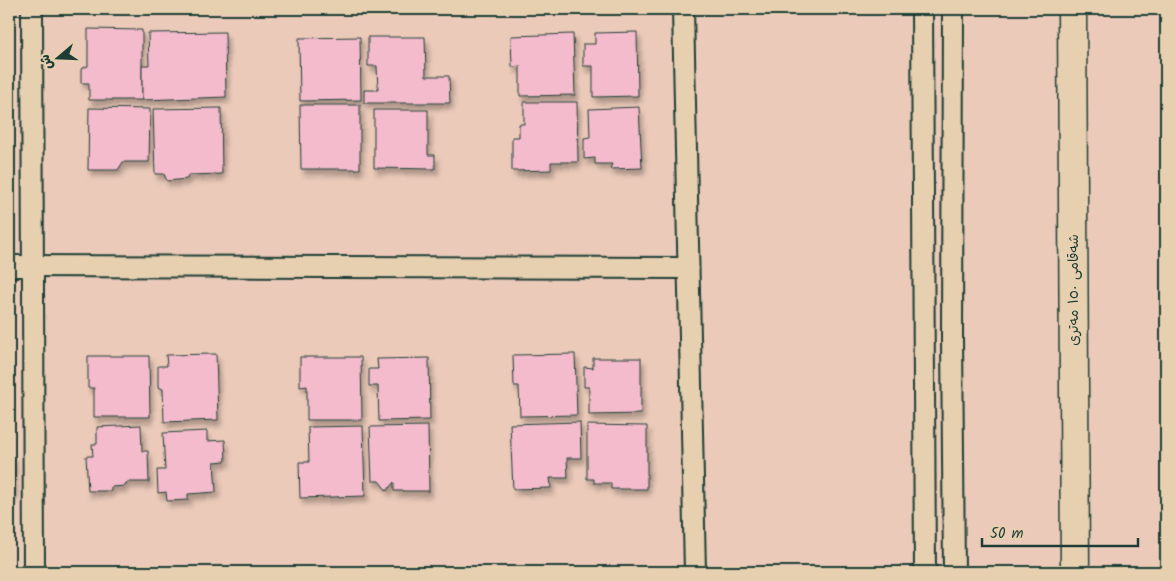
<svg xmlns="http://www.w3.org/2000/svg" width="1175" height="581" font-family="Kalam,'Playpen Sans Arabic',sans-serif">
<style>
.building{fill:#f4bbcd;stroke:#1f3d34;filter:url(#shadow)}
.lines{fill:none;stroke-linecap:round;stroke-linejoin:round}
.minor-casing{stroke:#1f3d34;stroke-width:24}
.highway-casing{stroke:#1f3d34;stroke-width:31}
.minor{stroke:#e7d0b0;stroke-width:20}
.highway{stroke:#e7d0b0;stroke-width:28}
.labels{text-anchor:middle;stroke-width:4;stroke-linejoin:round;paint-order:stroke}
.street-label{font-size:14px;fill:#1f3d34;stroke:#e7d0b0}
</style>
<defs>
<filter id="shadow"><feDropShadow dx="3" dy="5.5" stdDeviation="2.5" flood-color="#0004"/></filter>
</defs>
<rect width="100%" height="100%" fill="#ebcab9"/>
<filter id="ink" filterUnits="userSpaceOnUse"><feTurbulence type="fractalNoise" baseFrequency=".02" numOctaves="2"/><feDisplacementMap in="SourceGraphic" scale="10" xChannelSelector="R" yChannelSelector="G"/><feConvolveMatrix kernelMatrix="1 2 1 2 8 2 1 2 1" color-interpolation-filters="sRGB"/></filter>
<g filter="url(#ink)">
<g class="building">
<polygon points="88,29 142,30 142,100 89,100 89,83 81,83 81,69 88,66"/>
<polygon points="225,32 226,97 142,100 142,65 149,65 148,33"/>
<polygon points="637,32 638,96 593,97 593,66 583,66 583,44 595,44 595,33"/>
<polygon points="573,34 575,95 520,96 520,66 512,67 511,36"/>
<polygon points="360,37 361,100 300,101 299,38"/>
<polygon points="368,37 425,37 426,76 449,76 450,103 364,103 364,90 378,90 377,66 368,66"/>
<polygon points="524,102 577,102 578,162 551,162 551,170 512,171 512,137 519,137 519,124 524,124"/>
<polygon points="300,105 360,105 360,169 301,169"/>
<polygon points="639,107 642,168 610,169 612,164 595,164 595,158 584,159 584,138 590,137 589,109"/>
<polygon points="89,108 150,109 149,162 123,162 118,170 88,170"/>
<polygon points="221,108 222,174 188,175 187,179 167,181 164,174 155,174 153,109"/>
<polygon points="374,110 428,110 428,155 435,155 435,169 374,168"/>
<polygon points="216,354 218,420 164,422 163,389 158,387 158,366 167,366 166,355"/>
<polygon points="575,354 577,415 520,416 519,386 514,386 513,355"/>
<polygon points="88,356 149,356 150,417 94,417 94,388 88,388"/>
<polygon points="300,357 361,357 362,420 307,420 307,386 300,387"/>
<polygon points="429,358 430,420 379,421 378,386 369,386 369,369 378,369 377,359"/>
<polygon points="593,358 641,358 641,414 589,415 589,387 584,387 584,367 593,368"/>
<polygon points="580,422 581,458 567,458 568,478 550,478 551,488 513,489 510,424"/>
<polygon points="141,425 142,451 148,451 149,482 127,482 125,486 111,487 111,491 88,491 86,456 93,456 92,444 97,444 97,427"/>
<polygon points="587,425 647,426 647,489 611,489 611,483 594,483 594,479 587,479"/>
<polygon points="363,426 365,496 300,498 299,462 309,462 308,427"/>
<polygon points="428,426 429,491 394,491 394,482 387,491 379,481 372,481 370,427"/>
<polygon points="207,431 207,441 225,440 226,461 214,462 216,492 188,494 188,500 167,501 166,492 158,493 157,470 165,470 163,433"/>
<polygon points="9,456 13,456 14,495 9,495"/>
</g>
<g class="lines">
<defs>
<g id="minor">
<polyline points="32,9 34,572"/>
<polyline points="683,9 695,572"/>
<polyline points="922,9 925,572"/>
<polyline points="953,9 952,338 954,572"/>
<polyline points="9,266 688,268"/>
</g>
<polyline id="highway" points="1072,9 1075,572"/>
</defs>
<use href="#minor" class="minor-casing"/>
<use href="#highway" class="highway-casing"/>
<use href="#minor" class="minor"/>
<use href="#highway" class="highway"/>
</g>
</g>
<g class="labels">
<g class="street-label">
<text transform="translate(1073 290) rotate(-90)" y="5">شەقامی ١٥٠ مەتری</text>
</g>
</g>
<rect width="1175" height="581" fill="none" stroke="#e7d0b0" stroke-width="30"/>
<rect x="15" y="15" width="1145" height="551" fill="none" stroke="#1f3d34" stroke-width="2" filter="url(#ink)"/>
<g transform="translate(58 58) rotate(251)" stroke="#e7d0b0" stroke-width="4" paint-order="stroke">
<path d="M0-4L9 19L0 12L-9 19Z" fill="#1f3d34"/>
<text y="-8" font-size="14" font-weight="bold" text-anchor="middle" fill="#1f3d34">ش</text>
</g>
<path d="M982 538v8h156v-8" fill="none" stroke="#1f3d34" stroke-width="2.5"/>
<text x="990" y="538" font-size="15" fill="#1f3d34" stroke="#e7d0b0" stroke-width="4" paint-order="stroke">50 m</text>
</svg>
